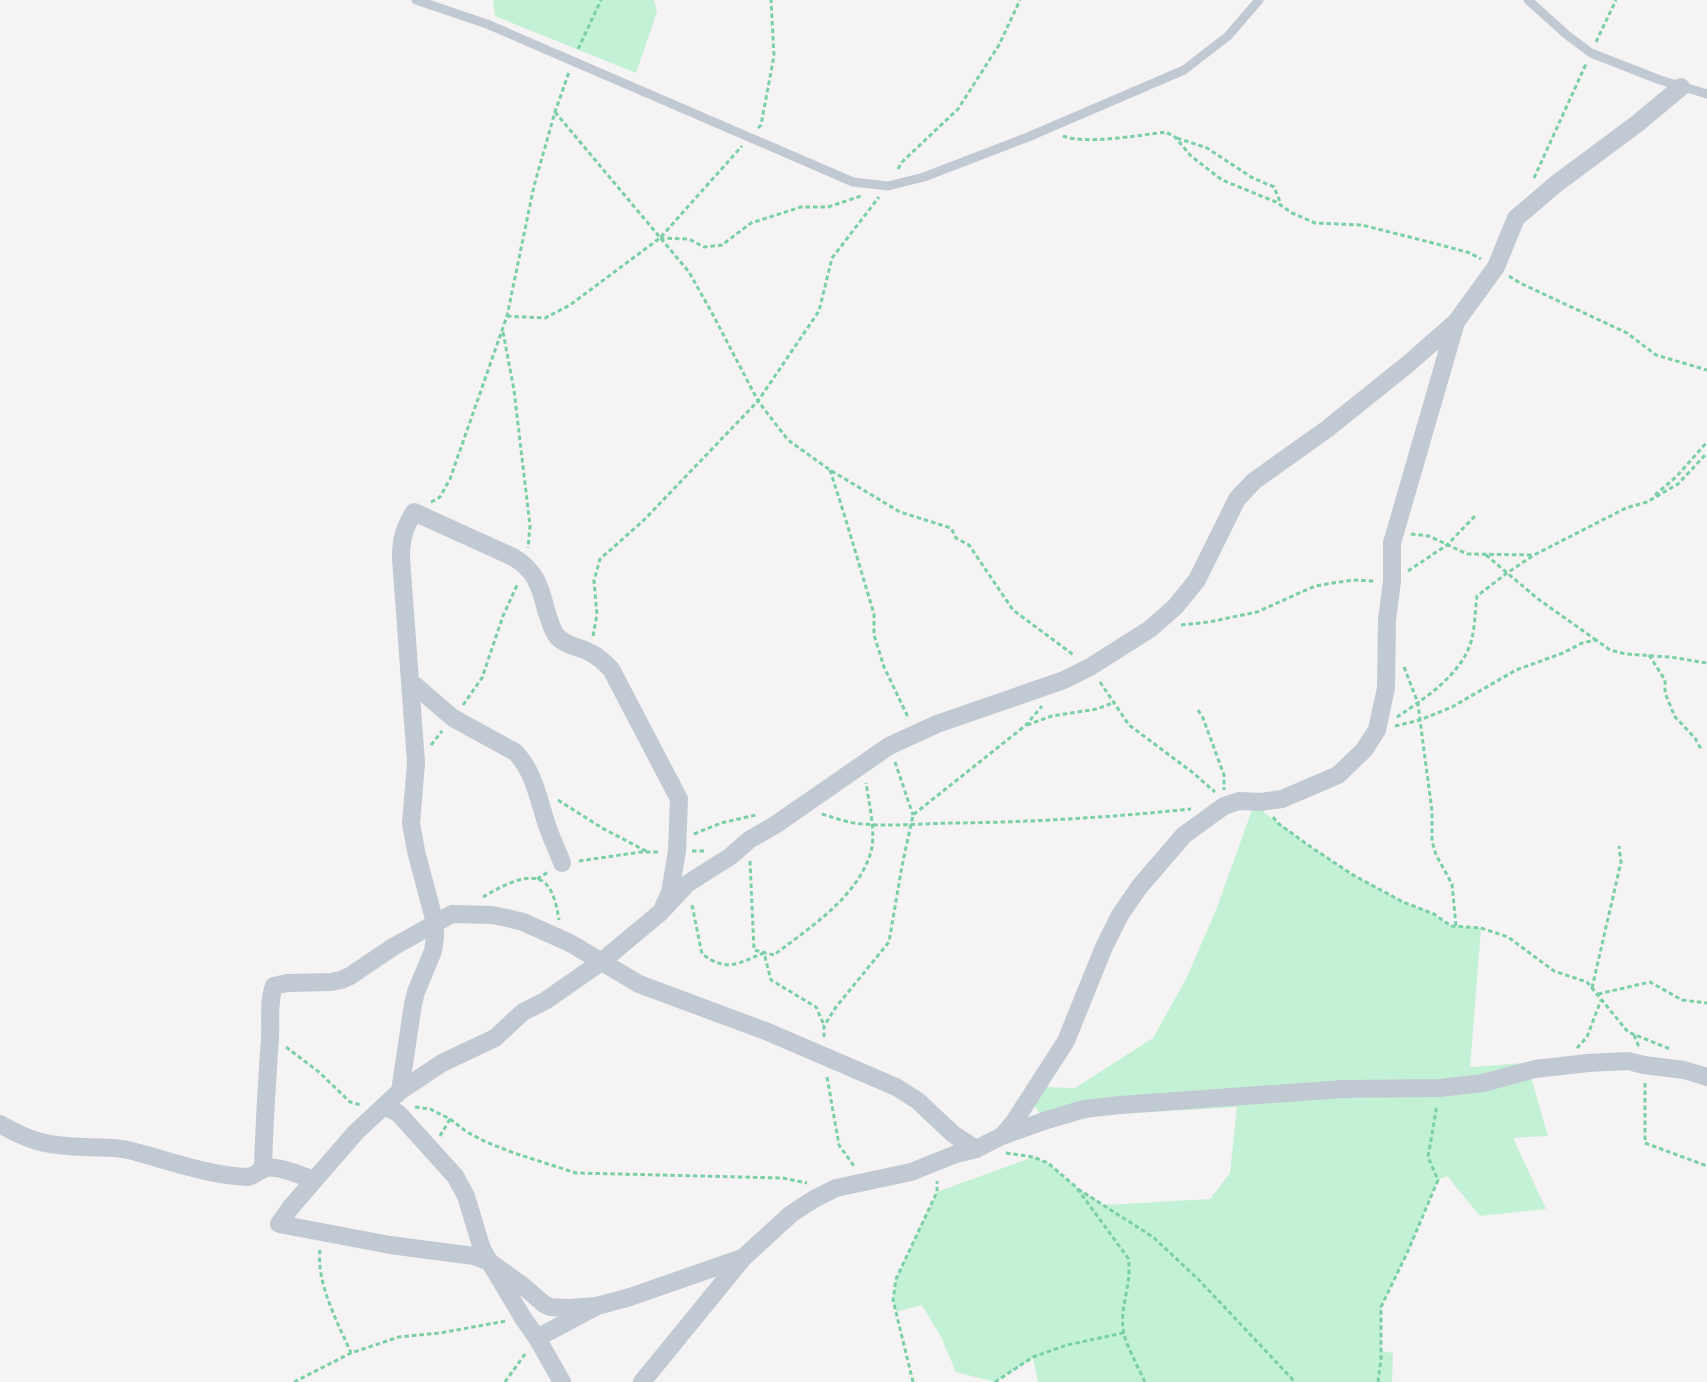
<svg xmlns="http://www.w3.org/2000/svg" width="1707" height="1382" font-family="Cabin,sans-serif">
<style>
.green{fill:#c3f1d5}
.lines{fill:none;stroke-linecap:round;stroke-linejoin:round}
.path{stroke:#7ad0a6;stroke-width:3;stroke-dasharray:4.5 3;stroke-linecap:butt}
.service{stroke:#c1cad2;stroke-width:9}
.minor{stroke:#c1cad2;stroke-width:18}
</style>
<rect width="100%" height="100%" fill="#f5f3f3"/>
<g class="green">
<polygon points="493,0 654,0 657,12 636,73 495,16"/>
<polygon points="1252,810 1261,810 1308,845 1353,875 1403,902 1434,914 1451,926 1481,928 1470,1067 1527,1063 1548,1136 1513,1138 1546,1209 1480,1216 1447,1176 1438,1180 1408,1251 1381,1307 1381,1351 1393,1353 1392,1382 1038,1382 1033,1358 995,1382 956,1372 941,1337 922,1305 896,1312 893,1300 896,1279 937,1192 1033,1157 1048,1163 1076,1187 1104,1205 1210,1199 1230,1173 1237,1107 1101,1115 1048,1127 1031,1100 1041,1087 1075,1088 1153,1038 1187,977 1216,910"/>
</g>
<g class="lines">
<g class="path">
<polyline points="1596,42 1616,0"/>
<polyline points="578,49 601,0"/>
<polyline points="555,112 689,272 712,313 758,401 788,440 830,470 900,512 951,528 956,538 969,545 1013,610 1075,656"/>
<polyline points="758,128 761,125 774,56 771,0"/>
<path d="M1063 136C1087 145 1139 135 1166 132L1175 137 1191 156 1222 180 1276 202 1292 213 1315 223 1362 225 1437 244 1470 253 1481 259"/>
<polyline points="1177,138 1207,148 1251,177 1274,187 1281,204"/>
<polyline points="898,169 902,162 958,109 999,45 1020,0"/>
<polyline points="1534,178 1586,64"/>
<polyline points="660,238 689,239 704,247 722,245 751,223 801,207 828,207 861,196"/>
<polyline points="1509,276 1520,283 1627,333 1656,355 1707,370"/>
<polyline points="507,316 545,318 570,305 660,238 742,146"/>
<polyline points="503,332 514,390 530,526 528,548"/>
<polyline points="830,470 845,517 874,614 874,635 884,667 907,715 905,719"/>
<polyline points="1655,495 1676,477 1707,442"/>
<polyline points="431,502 440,497 450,479 507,316 534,186 555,112 569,72"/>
<polyline points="1411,534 1429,536 1467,554 1532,555"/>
<polyline points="1486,555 1538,599 1596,640"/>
<polyline points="1408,571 1447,545 1475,516"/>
<polyline points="1181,625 1209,622 1257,612 1315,586 1352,580 1374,581"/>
<polyline points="593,636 597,615 594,581 600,559 643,521 758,401 819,311 832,258 879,197"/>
<polyline points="1649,655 1665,680 1665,693 1675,717 1695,738 1702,751"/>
<polyline points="1404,667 1418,703 1420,720 1432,811 1432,841 1436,855 1452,884 1456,926"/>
<polyline points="1100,682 1129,725 1192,772 1215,792"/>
<polyline points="463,705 482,678 503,616 518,583"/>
<polyline points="1198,710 1203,718 1224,775 1224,790"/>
<path d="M1397 717C1424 699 1461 675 1471 642 1475 628 1475 611 1477 596L1507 573 1534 555 1626 508 1647 502 1678 484 1707 453"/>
<polyline points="1027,725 1052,716 1097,709 1115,702"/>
<polyline points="1395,726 1420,720 1452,707 1516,670 1563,653 1582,643 1596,640 1610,650 1626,654 1670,657 1707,663"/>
<polyline points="431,745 442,731"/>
<polyline points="895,762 913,815"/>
<polyline points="558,800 602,828 646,851"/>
<path d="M822 814C835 818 848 823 862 824 894 827 926 823 958 823 1036 822 1113 817 1191 809"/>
<polyline points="1273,817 1279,824 1308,845 1353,875 1403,902 1434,914 1451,926 1481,928 1508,937 1554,971 1587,982 1628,1032 1670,1049"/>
<polyline points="694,834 721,823 756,815"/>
<polyline points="692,851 707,851"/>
<polyline points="579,861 641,852 659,852"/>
<path d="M750 861 754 950 774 955C810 927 857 898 871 852 876 834 869 802 866 783"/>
<polyline points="537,879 548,872"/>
<path d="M483 897C497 889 531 868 546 884 554 892 557 908 559 920"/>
<path d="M692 905 702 954C728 973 738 963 764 953L771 980 816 1007 824 1025"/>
<polyline points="1592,988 1621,862 1619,846"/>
<polyline points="1598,994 1650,982 1682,1000 1707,1003"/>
<polyline points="1634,1035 1639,1047"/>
<polyline points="824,1037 824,1026 836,1007 889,942 902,866 913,815 1026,725 1042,706"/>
<polyline points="286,1047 319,1072 350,1102 361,1105"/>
<polyline points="1577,1048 1587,1037 1601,1000"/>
<polyline points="827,1077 839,1145 854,1166"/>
<polyline points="1645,1083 1645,1143 1707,1166"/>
<polyline points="415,1107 430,1109 450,1119 467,1132 486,1142 514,1153 576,1173 783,1178 807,1183"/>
<polyline points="440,1136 450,1119"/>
<path d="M1006 1153 1033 1157 1048 1163 1076 1187 1128 1258C1133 1283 1118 1310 1124 1334 1127 1347 1139 1369 1145 1382"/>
<polyline points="1078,1189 1153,1237 1198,1279 1295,1382"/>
<path d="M320 1250C316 1283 338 1323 351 1353"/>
<polyline points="294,1382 351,1353 399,1337 440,1333 506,1321"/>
<polyline points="505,1382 525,1354"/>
<polyline points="913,1382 893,1300 896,1279 937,1192 937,1181"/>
<polyline points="995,1382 1033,1357 1067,1345 1123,1333"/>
<polyline points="1378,1382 1381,1359 1381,1307 1408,1251 1438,1180 1428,1157 1437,1105"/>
</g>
<g class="service">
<polyline points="416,0 487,24 853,182 888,186 924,177 1028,137 1184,70 1228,36 1259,0"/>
<polyline points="1528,0 1567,35 1591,53 1660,80 1707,94"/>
</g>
<g class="minor">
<path d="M410 681 453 718 515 752C535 772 539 803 548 828 552 840 558 851 562 863"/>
<path d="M400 1091 413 1004 416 992 433 951 435 937V923L416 851 411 823 416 763 401 558C401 538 404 529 414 512L513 557C535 570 540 585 546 610 549 618 551 628 556 635 563 645 579 647 589 652 598 656 604 662 611 669L679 799 677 851 670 893 664 905"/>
<polyline points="384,1106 398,1113 455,1176 466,1196 482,1249 523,1318 537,1338 562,1382"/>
<path d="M0 1124C32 1143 50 1146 87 1147 100 1148 115 1147 128 1150 168 1160 206 1175 248 1177 255 1176 259 1170 266 1168 278 1165 302 1176 314 1180"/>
<polyline points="1002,1136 1014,1122 1066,1041 1104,947 1120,915 1140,886 1184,835 1224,806 1239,801 1261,802 1282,799 1338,775 1364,750 1377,730 1386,688 1387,620 1392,581 1392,543 1456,322 1496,267 1516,218 1556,184 1638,123 1681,87"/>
<path d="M263 1169C264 1125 267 1082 270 1038 271 1021 268 1002 274 986L287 983 331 982 341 980 350 976 393 947 452 914 492 915 507 918 523 922 570 943 639 984 768 1032 896 1087 918 1101 953 1134 976 1149"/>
<polyline points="597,1306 569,1308 550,1307 544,1304 523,1286 490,1262 474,1256 390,1245 279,1224 291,1207 356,1132 400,1091 442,1063 495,1038 523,1012 545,1001 601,962 661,912 687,884 731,856 749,840 775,825 889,746 937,724 1064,680 1090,667 1150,629 1175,607 1197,580 1237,499 1254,481 1327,429 1408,364 1456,322"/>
<polyline points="537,1338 597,1306 630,1297 742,1258"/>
<polyline points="642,1382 744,1257 791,1214 814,1199 836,1188 911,1172 956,1154 976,1149 1002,1136 1047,1120 1084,1109 1120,1105 1343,1089 1440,1088 1483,1083 1535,1069 1588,1063 1628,1061 1644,1065 1684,1070 1707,1077"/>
</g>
</g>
</svg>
